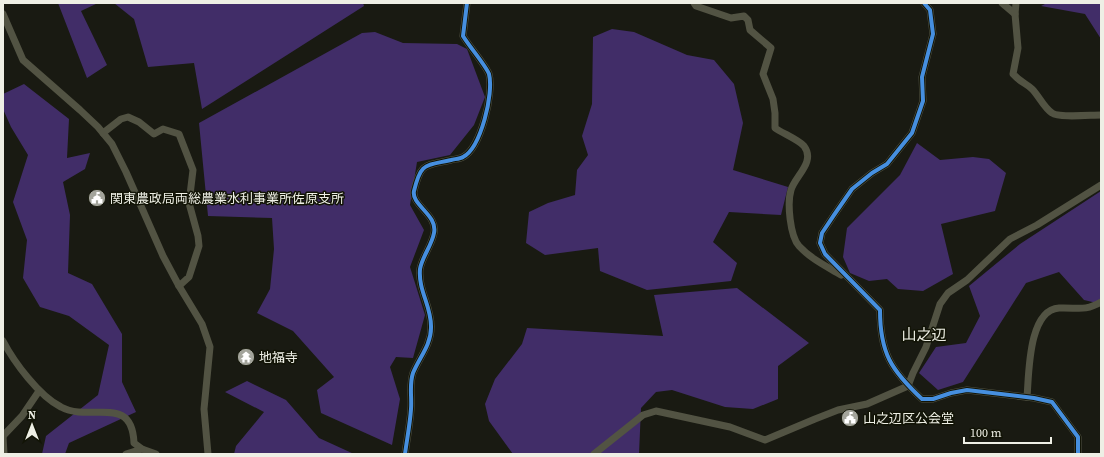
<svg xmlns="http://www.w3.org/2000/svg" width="1104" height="457" font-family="'Source Serif 4','Noto Sans JP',serif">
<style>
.forest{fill:#412d68}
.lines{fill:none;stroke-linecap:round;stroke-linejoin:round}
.street{stroke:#525343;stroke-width:7}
.cycleway-casing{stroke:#121406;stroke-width:6}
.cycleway{stroke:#468fdf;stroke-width:4}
.labels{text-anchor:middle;stroke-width:3;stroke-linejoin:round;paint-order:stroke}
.poi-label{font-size:13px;fill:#eeefe5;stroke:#121406;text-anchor:start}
.quarter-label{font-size:15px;fill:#eeefe5;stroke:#121406}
</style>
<rect width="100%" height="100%" fill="#191a12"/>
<g class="forest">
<polygon points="58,3 98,3 81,11 107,65 87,78"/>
<polygon points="114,3 363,3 364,6 202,109 194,63 148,67 134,19"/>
<polygon points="1047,3 1101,3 1101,39 1085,14 1041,6"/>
<polygon points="612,29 634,32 687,55 714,60 734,84 743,123 733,170 788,187 781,215 729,212 713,242 737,263 731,281 647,290 600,271 598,248 545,255 526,243 529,212 548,203 575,195 577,170 588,155 582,136 592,104 593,37"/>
<polygon points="375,32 403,43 457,44 467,49 485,97 474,125 450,155 417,162 410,205 424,230 410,267 425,315 413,358 396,357 390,367 400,399 392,445 321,413 317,390 334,377 293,331 257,313 270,289 274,249 272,218 208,216 199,123 362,33"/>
<polygon points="24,84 69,119 67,158 90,153 85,169 63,182 70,215 68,273 92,284 122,334 122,382 136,412 69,443 65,454 42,454 46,436 98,395 109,345 69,316 40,307 23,278 27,240 13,202 28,155 11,127 3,109 3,94"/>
<polygon points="917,143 940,160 973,157 989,159 1006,173 995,211 941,224 953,274 923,291 898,289 887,279 869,281 850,273 843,257 847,228 900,175"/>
<polygon points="1101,191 1101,304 1084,300 1059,272 1026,283 963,382 938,390 919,373 936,347 966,343 980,316 969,286 1020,244"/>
<polygon points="737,288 809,343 778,366 778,399 753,409 725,407 672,390 656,392 641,408 639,454 513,454 489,421 485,404 495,379 522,344 527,328 663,336 654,295"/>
<polygon points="247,381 286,400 319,438 354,454 234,454 236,446 264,412 225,392"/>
</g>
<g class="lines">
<g class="street">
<path d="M694 3 696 6 731 18 744 16 748 20 750 30 771 48 763 74 773 99 775 113V128C782 133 799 140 804 146 816 162 795 176 791 190 787 203 790 236 799 246 811 259 826 266 841 275"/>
<path d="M924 3 930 10 933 34 922 77 923 101 912 133 887 164 872 173 852 189 834 215 822 233 820 243 825 254 880 310C880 353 891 370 922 399H933L951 393 967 390 1034 398 1052 402 1078 437V454"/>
<polyline points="1002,3 1015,14"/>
<path d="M1016 3 1015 14 1018 48 1013 74C1020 82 1027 84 1032 89 1039 96 1044 108 1052 113 1059 118 1090 115 1101 115"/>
<polyline points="3,14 23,60 80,110 98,127 112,144 126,172 163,256 179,286 202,324 210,347 204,409 208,454"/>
<polyline points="103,133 121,119 128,117 139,122 154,134 163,129 179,134 193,170 189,203 198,236 199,246 189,277 179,286"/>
<path d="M3 341C14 362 39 396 61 407 91 423 132 393 134 443L142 449 156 454"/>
<polyline points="908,386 913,373 926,347 940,304 948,293 967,280 1010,239 1037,225 1101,185"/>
<path d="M1027 397C1029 375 1028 310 1059 308 1077 307 1084 312 1101 302"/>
<polyline points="3,436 22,416 39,391"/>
<polyline points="3,436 4,454"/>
<polyline points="126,454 142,449"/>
<path d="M405 454C407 439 410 424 411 409 412 396 409 385 413 373 419 358 431 345 431 328 432 307 418 291 420 269 422 257 432 245 434 233 438 215 411 205 414 191 421 162 425 166 451 160 454 159 460 159 463 157 481 148 494 93 489 74 486 66 469 46 463 36L467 3"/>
<polyline points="594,454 643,415 656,411 730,427 765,440 815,419 838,410 867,404 908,386"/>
</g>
<defs>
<g id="cycleway">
<path d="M924 3 930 10 933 34 922 77 923 101 912 133 887 164 872 173 852 189 834 215 822 233 820 243 825 254 880 310C880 353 891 370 922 399H933L951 393 967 390 1034 398 1052 402 1078 437V454"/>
<path d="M405 454C407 439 410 424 411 409 412 396 409 385 413 373 419 358 431 345 431 328 432 307 418 291 420 269 422 257 432 245 434 233 438 215 411 205 414 191 421 162 425 166 451 160 454 159 460 159 463 157 481 148 494 93 489 74 486 66 469 46 463 36L467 3"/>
</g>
</defs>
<use href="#cycleway" class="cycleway-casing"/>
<use href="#cycleway" class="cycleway"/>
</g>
<defs>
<symbol id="civic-disc" viewBox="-11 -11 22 22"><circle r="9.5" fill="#a3a49b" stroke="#121406"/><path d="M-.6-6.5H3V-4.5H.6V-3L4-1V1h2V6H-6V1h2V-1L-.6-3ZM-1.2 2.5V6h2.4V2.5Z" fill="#fff"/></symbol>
<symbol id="temple-disc" viewBox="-11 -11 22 22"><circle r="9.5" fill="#a3a49b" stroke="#121406"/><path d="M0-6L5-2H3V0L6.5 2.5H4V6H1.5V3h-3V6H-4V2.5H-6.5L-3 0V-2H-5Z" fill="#fff"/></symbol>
</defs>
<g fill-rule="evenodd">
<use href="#civic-disc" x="87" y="188" width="20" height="20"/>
<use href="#temple-disc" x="236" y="347" width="20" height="20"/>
<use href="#civic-disc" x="840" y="408" width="20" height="20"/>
</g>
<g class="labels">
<g class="poi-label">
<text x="110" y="203">関東農政局両総農業水利事業所佐原支所</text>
<text x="259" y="362">地福寺</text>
<text x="863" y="423">山之辺区公会堂</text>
</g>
<g class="quarter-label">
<text x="924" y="340">山之辺</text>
</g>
</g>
<rect width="1104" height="457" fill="none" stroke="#eeefe5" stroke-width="8"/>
<g transform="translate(32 425)" stroke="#121406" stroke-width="3" paint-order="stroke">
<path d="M0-3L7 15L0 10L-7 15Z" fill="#eeefe5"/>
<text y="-6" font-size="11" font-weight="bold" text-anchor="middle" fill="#eeefe5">N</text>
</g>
<path d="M964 437v6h87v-6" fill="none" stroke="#eeefe5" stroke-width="2"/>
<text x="970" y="437" font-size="12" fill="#eeefe5" stroke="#121406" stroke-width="3" paint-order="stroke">100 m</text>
</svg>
